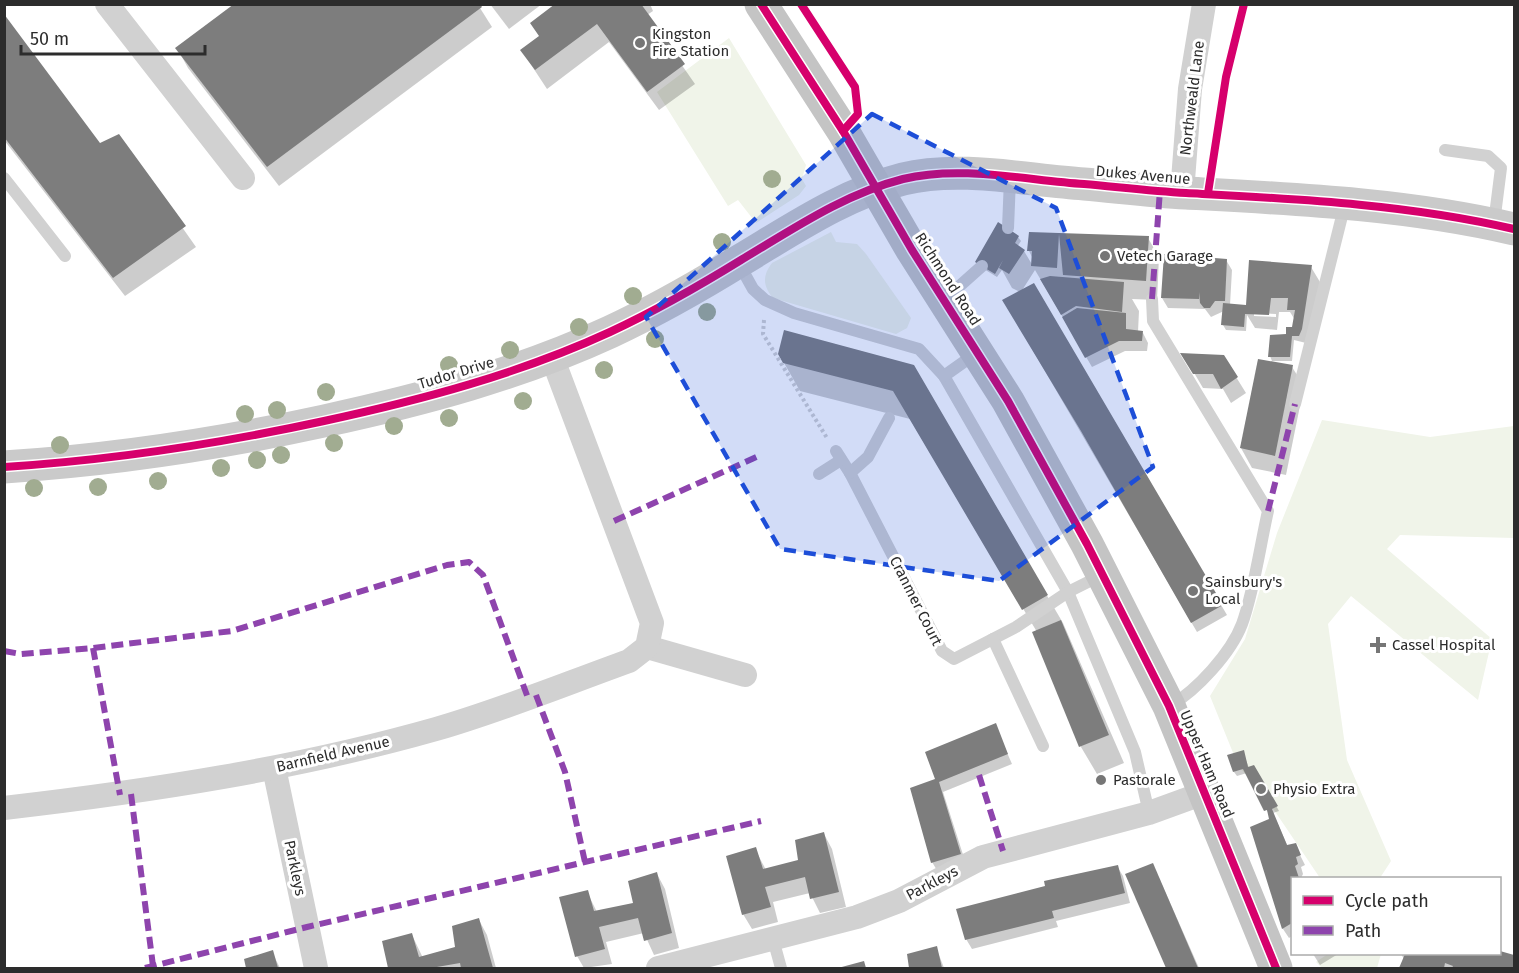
<svg xmlns="http://www.w3.org/2000/svg" width="1519" height="973" font-family="'Fira Sans',sans-serif">
<style>
.green{fill:#f0f4e9}
.shadow{fill:#0003;fill-rule:evenodd}
.building{fill:#7d7d7d}
.lines{fill:none;stroke-linecap:round;stroke-linejoin:round}
.path{stroke:#d1d1d1;stroke-width:4;stroke-dasharray:3 3;stroke-linecap:butt}
.lane{stroke:#d1d1d1;stroke-width:12}
.street{stroke:#d1d1d1;stroke-width:24}
.secondary{stroke:#cacaca;stroke-width:33}
.primary{stroke:#c4c4c4;stroke-width:33}
.quiet{stroke:#8e44ad;stroke-width:6;stroke-dasharray:12 6;stroke-linecap:butt}
.cycleway-casing{stroke:#fff;stroke-width:11}
.cycleway{stroke:#d6006c;stroke-width:8}
.tree{fill:#a1ac91}
.marked{fill:#1d4ed8;fill-opacity:0.2;stroke:#1d4ed8;stroke-width:4.5;stroke-dasharray:12 8;stroke-linejoin:round}
.poi-dot{fill:#767676;stroke:#fff;stroke-width:2}
.labels{text-anchor:middle;stroke-width:6;stroke-linejoin:round;paint-order:stroke}
.poi-label{font-size:15px;fill:#2c2c2c;stroke:#fff;text-anchor:start}
.street-label{font-size:15px;fill:#2c2c2c;stroke:#fff}
</style>
<rect width="100%" height="100%" fill="#fff"/>
<g class="green">
<polygon points="729,38 806,165 802,179 806,186 799,195 756,223 738,200 728,206 657,92"/>
<path d="M831 232 836 242 857 244 866 254 911 318 907 328 896 334 773 298C763 286 762 276 772 263Z"/>
<polygon points="1322,420 1430,437 1514,426 1514,538 1400,535 1387,549 1492,639 1478,700 1351,596 1328,624 1347,760 1391,861 1380,878 1320,878 1272,807 1238,765 1210,696 1245,639 1277,533"/>
<polygon points="1328,954 1381,954 1377,968 1322,968 1316,962"/>
</g>
<g class="shadow">
<polygon points="490,4 542,4 509,29"/>
<polygon points="557,4 650,4 653,11 647,15 695,84 659,110 609,42 547,89 522,51 540,37"/>
<polygon points="480,8 492,27 279,186 188,68 177,48"/>
<polygon points="4,17 100,145 118,136 196,247 125,296 4,140"/>
<polygon points="1030,233 1148,238 1159,257 1157,300 1132,299 1139,311 1138,332 1143,333 1148,343 1147,351 1125,351 1092,367 1035,270 1021,292 1034,285 1227,615 1197,632 1004,301 1020,292 1012,288 1002,270 997,277 979,266 1018,237 1021,241 1017,247 1024,251 1033,266 1033,259 1029,251"/>
<path d="M1226 260 1232 270 1230 305 1247 306 1311 267 1320 282 1310 344 1294 340 1292 361H1272L1270 356 1295 330V320L1290 312H1279L1277 330 1255 328 1247 315 1246 331 1226 330 1223 325 1224 311 1211 317 1205 309 1168 308 1162 298ZM1254 313 1276 314V317L1254 316Z"/>
<polygon points="779,354 913,367 1063,623 1124,763 1097,774 1081,747 1034,633 1037,632 910,419 800,391"/>
<polygon points="1183,354 1223,356 1246,393 1231,403 1223,389 1203,388"/>
<polygon points="1292,367 1304,386 1286,475 1252,468 1241,448"/>
<polygon points="995,725 1012,764 943,792 966,864 938,872 932,862 937,780"/>
<polygon points="1243,752 1249,768 1254,766 1279,811 1273,813 1288,847 1295,845 1305,865 1301,867 1303,874 1301,878 1292,878 1292,936 1289,938 1283,929 1252,827 1271,820 1269,814 1247,773 1237,776 1234,772"/>
<polygon points="824,834 832,849 846,907 820,913 810,893 773,902 778,922 752,929 743,914 755,849 766,870 800,862"/>
<polygon points="1152,865 1160,880 1199,968 1168,968 1127,875"/>
<polygon points="1117,866 1123,876 1130,903 1056,921 1058,927 972,949 966,939"/>
<polygon points="657,874 665,889 679,948 654,955 644,933 606,942 612,964 584,968 577,956 587,892 597,912 635,904"/>
<polygon points="479,920 487,935 496,968 390,968 384,942 412,935 423,958 457,948"/>
<polygon points="936,947 944,968 911,968 908,955"/>
<polygon points="272,952 280,968 248,968 245,960"/>
<polygon points="1500,952 1514,957 1514,968 1401,968 1404,959 1401,954"/>
<polygon points="1313,954 1338,954 1320,965"/>
</g>
<g class="building">
<polygon points="234,4 480,4 482,7 267,167 175,48"/>
<polygon points="555,4 641,4 685,64 647,92 597,24 535,70 520,50 539,36 530,23"/>
<polygon points="4,14 100,143 119,134 186,226 113,278 4,137"/>
<polygon points="998,222 1019,236 1015,243 1025,250 1009,274 999,268 1003,260 995,274 975,262"/>
<polygon points="1029,232 1149,236 1146,281 1063,275 1059,234 1057,268 1031,266 1032,251 1027,251"/>
<polygon points="1164,254 1227,259 1225,301 1215,301 1210,308 1204,308 1200,303 1199,292 1199,299 1161,298"/>
<polygon points="1249,260 1312,265 1302,329 1299,336 1292,336 1290,357 1268,357 1270,335 1286,334 1286,327 1292,327 1295,310 1287,310 1288,298 1271,298 1269,315 1245,314 1244,327 1221,325 1223,303 1246,305"/>
<polygon points="1050,276 1124,282 1122,312 1076,306 1061,315 1040,279"/>
<polygon points="1034,283 1223,605 1191,623 1081,431 1002,300"/>
<polygon points="1077,308 1126,313 1126,329 1143,331 1142,341 1119,341 1085,358 1062,317"/>
<polygon points="784,330 914,365 1048,595 1022,610 893,391 783,363 778,354"/>
<polygon points="1180,353 1224,355 1238,377 1221,389 1213,374 1193,374"/>
<polygon points="1258,359 1293,365 1275,456 1240,448"/>
<polygon points="1061,620 1109,735 1079,747 1032,632"/>
<polygon points="996,723 1008,754 939,782 961,854 931,863 910,788 935,779 925,752"/>
<polygon points="1244,750 1248,767 1254,765 1278,806 1272,809 1287,845 1296,843 1301,855 1296,857 1298,864 1295,866 1299,878 1292,878 1292,923 1282,929 1250,827 1269,819 1267,810 1264,811 1243,769 1233,772 1227,755"/>
<polygon points="824,832 839,892 810,899 805,877 765,887 771,907 742,915 726,856 756,847 763,869 798,860 795,840"/>
<polygon points="1153,863 1198,968 1166,968 1125,874"/>
<polygon points="1118,865 1125,893 1052,911 1054,918 965,940 956,909 1045,886 1044,881"/>
<polygon points="657,872 672,933 644,941 638,918 599,927 605,949 575,957 559,897 588,890 594,911 633,903 628,881"/>
<polygon points="479,918 493,968 461,968 460,963 431,968 388,968 382,941 412,933 419,957 455,947 452,926"/>
<polygon points="937,946 942,968 909,968 907,954"/>
<polygon points="273,950 278,968 246,968 244,959"/>
<polygon points="1500,951 1514,955 1514,968 1452,968 1453,966 1445,963 1444,968 1399,968 1405,954 1500,954"/>
<polygon points="864,961 866,968 838,968"/>
</g>
<g class="lines">
<polyline class="path" points="764,320 763,334 827,438"/>
<g class="lane">
<polyline points="1445,150 1488,156 1501,168 1494,223"/>
<polyline points="4,178 65,256"/>
<polyline points="1008,228 1010,179"/>
<polyline points="738,262 753,289 765,300 794,313 919,349 944,376 1068,592 1135,752 1149,813"/>
<polyline points="945,299 982,266"/>
<path d="M1152 299 1153 321 1268 511C1260 546 1254 591 1242 624 1231 653 1197 690 1170 706"/>
<polyline points="944,376 975,354"/>
<polyline points="1295,404 1345,204"/>
<polyline points="836,451 850,473 942,651 954,659 1016,627 1068,592 1102,575"/>
<polyline points="850,473 868,457 889,418"/>
<polyline points="819,474 841,460"/>
<polyline points="993,639 1043,746"/>
<polyline points="773,939 781,968"/>
</g>
<g class="street">
<polyline points="107,4 243,178"/>
<polyline points="1182,193 1190,89 1204,4"/>
<polyline points="647,647 745,675"/>
<polyline points="274,768 316,968"/>
<path d="M4 808C150 791 295 769 436 729 502 710 565 684 629 661L647 647 652 623 552 357"/>
<polyline points="658,968 857,917 899,901 983,857 1149,813 1204,793"/>
</g>
<path class="secondary" d="M4 467C113 460 218 444 324 421 421 400 519 374 610 332 655 311 699 286 741 260 793 229 844 194 903 179 960 165 1025 180 1084 184 1118 187 1152 191 1186 193 1296 199 1407 204 1514 229"/>
<polyline class="primary" points="761,4 843,131 912,250 1008,401 1087,544 1169,706 1276,968"/>
<g class="quiet">
<polyline points="1152,299 1160,190"/>
<polyline points="1268,511 1295,404"/>
<polyline points="614,521 761,455"/>
<polyline points="93,648 120,795"/>
<polyline points="4,651 21,654 93,648 232,631 447,565 469,562 483,575 528,698"/>
<polyline points="536,695 565,772 585,862"/>
<polyline points="979,775 1003,851"/>
<polyline points="131,794 153,966"/>
<polyline points="145,968 307,927 761,821"/>
</g>
<defs>
<g id="cycleway">
<polyline points="761,4 843,131 912,250 1008,401 1087,544 1169,706 1276,968"/>
<polyline points="801,4 855,87 858,114 843,131"/>
<polyline points="1208,193 1226,77 1244,4"/>
<path d="M4 467C113 460 218 444 324 421 421 400 519 374 610 332 655 311 699 286 741 260 793 229 844 194 903 179 960 165 1025 180 1084 184 1118 187 1152 191 1186 193 1296 199 1407 204 1514 229"/>
</g>
</defs>
<use href="#cycleway" class="cycleway-casing"/>
<use href="#cycleway" class="cycleway"/>
</g>
<g class="tree">
<circle cx="772" cy="179" r="9"/>
<circle cx="722" cy="242" r="9"/>
<circle cx="633" cy="296" r="9"/>
<circle cx="707" cy="312" r="9"/>
<circle cx="579" cy="327" r="9"/>
<circle cx="655" cy="339" r="9"/>
<circle cx="510" cy="350" r="9"/>
<circle cx="449" cy="365" r="9"/>
<circle cx="604" cy="370" r="9"/>
<circle cx="326" cy="392" r="9"/>
<circle cx="523" cy="401" r="9"/>
<circle cx="277" cy="410" r="9"/>
<circle cx="245" cy="414" r="9"/>
<circle cx="449" cy="418" r="9"/>
<circle cx="394" cy="426" r="9"/>
<circle cx="334" cy="443" r="9"/>
<circle cx="60" cy="445" r="9"/>
<circle cx="281" cy="455" r="9"/>
<circle cx="257" cy="460" r="9"/>
<circle cx="221" cy="468" r="9"/>
<circle cx="158" cy="481" r="9"/>
<circle cx="98" cy="487" r="9"/>
<circle cx="34" cy="488" r="9"/>
</g>
<path class="marked" d="M872 114 1056 208 1153 467 999 581 780 549 646 317Z"/>
<g class="poi-dot">
<circle cx="640" cy="43" r="6"/>
<circle cx="1105" cy="256" r="6"/>
<circle cx="1193" cy="591" r="6"/>
<path d="M1375 636h6v6h6v6h-6v6h-6v-6h-6v-6h6z"/>
<circle cx="1101" cy="780" r="6"/>
<circle cx="1261" cy="789" r="6"/>
</g>
<g class="labels">
<g class="poi-label">
<text x="652" y="39">Kingston<tspan x="652" dy="17">Fire Station</tspan></text>
<text x="1117" y="261">Vetech Garage</text>
<text x="1205" y="587">Sainsbury's<tspan x="1205" dy="17">Local</tspan></text>
<text x="1392" y="650">Cassel Hospital</text>
<text x="1113" y="785">Pastorale</text>
<text x="1273" y="794">Physio Extra</text>
</g>
<g class="street-label">
<text transform="translate(1192 98) rotate(-83)" y="5">Northweald Lane</text>
<text transform="translate(1143 175) rotate(5)" y="5">Dukes Avenue</text>
<text transform="translate(948 279) rotate(57)" y="5">Richmond Road</text>
<text transform="translate(456 373) rotate(-17)" y="5">Tudor Drive</text>
<text transform="translate(916 601) rotate(63)" y="5">Cranmer Court</text>
<text transform="translate(333 754) rotate(-13)" y="5">Barnfield Avenue</text>
<text transform="translate(1207 764) rotate(67)" y="5">Upper Ham Road</text>
<text transform="translate(295 868) rotate(78)" y="5">Parkleys</text>
<text transform="translate(932 883) rotate(-28)" y="5">Parkleys</text>
</g>
</g>
<rect width="1519" height="973" fill="none" stroke="#2c2c2c" stroke-width="12"/>
<rect x="1291" y="877" width="210" height="78" fill="#ffffff" stroke="#ababab" stroke-width="1.5"/>
<rect x="1303" y="896" width="30" height="9" fill="#d6006c" stroke="#ababab" stroke-width="1.5"/>
<text x="1345" y="907" font-size="18" fill="#2c2c2c">Cycle path</text>
<rect x="1303" y="926" width="30" height="9" fill="#8e44ad" stroke="#ababab" stroke-width="1.5"/>
<text x="1345" y="937" font-size="18" fill="#2c2c2c">Path</text>
<path d="M21 45v9h184v-9" fill="none" stroke="#2c2c2c" stroke-width="3"/>
<text x="30" y="45" font-size="18" fill="#2c2c2c" stroke="#ffffff" stroke-width="4.5" paint-order="stroke">50 m</text>
</svg>
